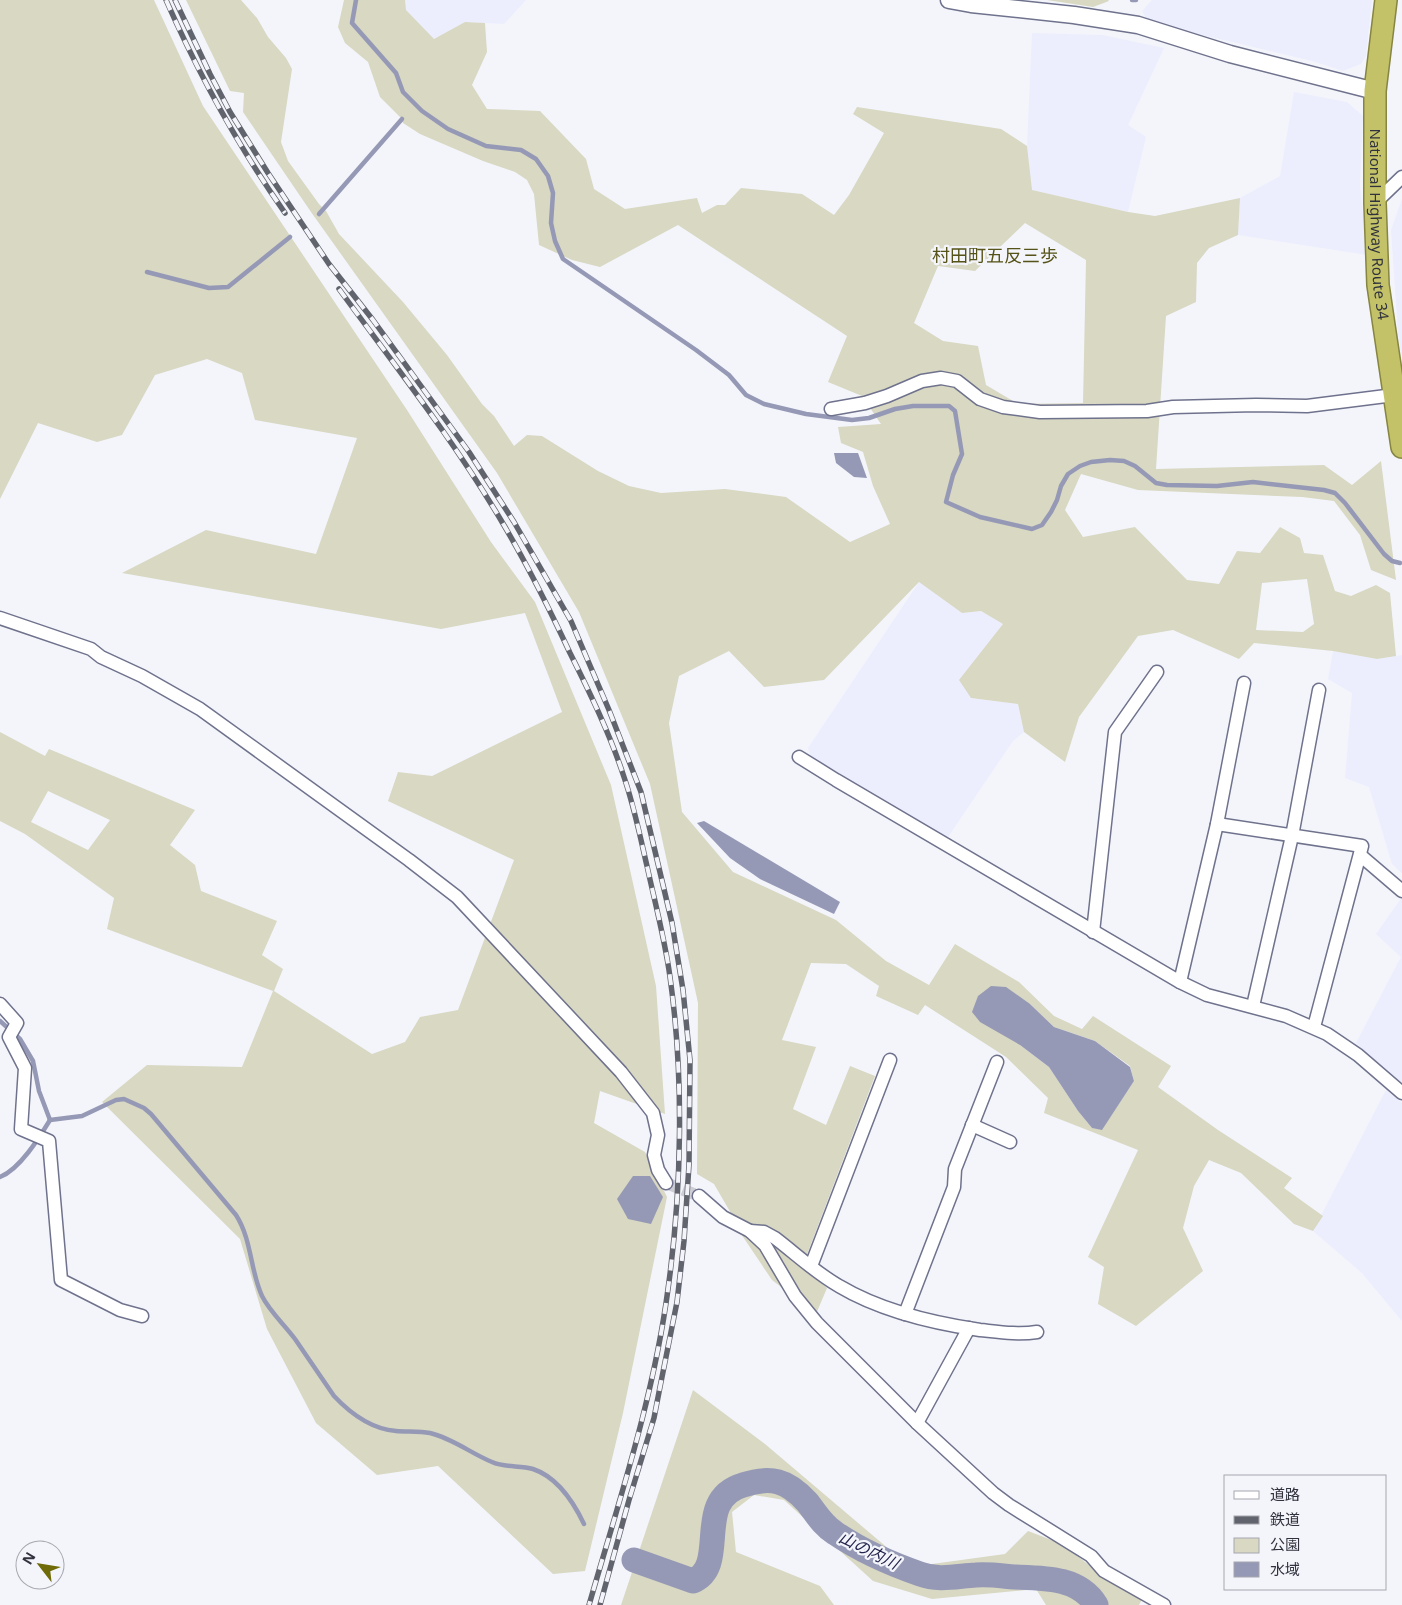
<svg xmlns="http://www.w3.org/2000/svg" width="1402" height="1605" font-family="'Noto Sans','Noto Sans JP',sans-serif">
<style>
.built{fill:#eceefd}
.green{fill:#d8d8c3;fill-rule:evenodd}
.water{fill:#9599b5}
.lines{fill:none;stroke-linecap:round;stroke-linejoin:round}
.stream{stroke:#9599b5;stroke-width:4.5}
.river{stroke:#9599b5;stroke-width:25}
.minor-tunnel{stroke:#cdced5;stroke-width:12;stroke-dasharray:12 6;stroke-linecap:butt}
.minor-casing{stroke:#6f728c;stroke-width:15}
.tertiary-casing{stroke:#6f728c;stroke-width:19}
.trunk-casing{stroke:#868541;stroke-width:24}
.minor{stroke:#fff;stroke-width:12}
.tertiary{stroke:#fff;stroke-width:16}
.trunk{stroke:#c3c268;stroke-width:21}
.rail-casing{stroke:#62646d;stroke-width:5.5}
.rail{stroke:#f4f5fb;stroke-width:4;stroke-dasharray:11;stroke-linecap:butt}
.labels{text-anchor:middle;stroke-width:4.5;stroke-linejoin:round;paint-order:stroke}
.street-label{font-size:15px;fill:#30323d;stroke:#f4f5fb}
.water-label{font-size:16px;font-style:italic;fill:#24254d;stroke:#f4f5fb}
.quarter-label{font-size:18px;fill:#555317;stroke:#f4f5fb}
</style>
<rect width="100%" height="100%" fill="#f4f5fb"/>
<g class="built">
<polygon points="405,0 526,0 504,24 465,22 434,40 406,10"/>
<polygon points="1152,0 1372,0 1366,56 1361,64 1343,71 1312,61 1148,22 1142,11"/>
<polygon points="1032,33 1103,35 1164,48 1128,125 1146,137 1128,212 1031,190 1027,146"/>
<polygon points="1294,92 1347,102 1363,116 1360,186 1367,255 1238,235 1240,198 1280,176"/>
<polygon points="1402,199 1402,358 1398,333 1391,230"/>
<polygon points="919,582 962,613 981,611 1003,624 971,698 1018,704 1024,732 1013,741 946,840 812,761 808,748"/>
<polygon points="1333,651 1377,659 1402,655 1402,873 1392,864 1369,787 1345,778 1352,693 1328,679"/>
<polygon points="1402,897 1402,1084 1356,1043 1401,957 1376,934"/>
<polygon points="1386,1090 1402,1103 1402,1321 1362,1273 1313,1231"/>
</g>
<g class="green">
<path d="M0 0H154L203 106 407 410 491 542 535 602 611 785 656 986 665 1114 600 1091 594 1123 645 1152 667 1197 623 1413 585 1571 553 1574 438 1466 377 1475 316 1423 267 1329 240 1239 102 1102 147 1065 242 1067 273 991 107 929 114 898 25 834 0 821V732L45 756 49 749 195 810 170 845 195 865 201 891 277 921 262 955 283 969 274 991 372 1054 405 1042 420 1017 458 1010 514 860 388 801 398 772 432 776 562 712 525 613 441 629 122 573 206 530 316 554 357 438 255 420 242 373 207 359 155 375 122 435 97 442 38 423 0 499ZM48 791 110 820 88 850 31 822Z"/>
<path d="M186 0H241L257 18 268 37 286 58 292 69 281 142 288 161 319 204 326 211 339 234 403 302 447 355 482 404 494 416 514 446 527 435 542 436 598 471 629 486 661 493 725 489 786 497 850 542 890 524 873 486 863 452 841 443 838 427 881 424 862 396 828 382 847 336 678 225 600 267 572 260 539 245 534 194 527 180 515 172 483 161 420 134 403 123 401 118 380 97 368 62 345 43 338 27 344 0H405L406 10 434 39 465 22 485 23 487 52 472 85 487 109 540 111 586 159 594 189 625 209 697 198 702 213 717 205H725L741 188 802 194 834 215 849 195 884 133 853 114 857 107 1001 129 1027 146 1032 190 1128 212 1155 216 1240 198 1238 235 1209 248 1197 263 1196 302 1166 316 1156 469 1324 465 1352 485 1381 461 1396 580 1371 570 1360 535 1334 501 1302 497 1138 490 1081 474 1065 510 1083 537 1135 527 1187 580 1219 584 1237 551 1260 553 1280 527 1300 538 1304 553 1323 555 1335 591 1351 596 1376 585 1390 593 1396 656 1377 659 1333 651 1254 643 1239 659 1173 630 1138 636 1079 717 1065 762 1024 732 1018 704 971 698 959 680 1003 624 981 611 962 613 919 582 824 680 764 687 729 651 679 676 669 723 682 812 733 872 836 920 886 961 929 985 955 944 1019 982 1054 1016 1082 1029 1093 1016 1171 1066 1158 1087 1218 1130 1292 1178 1284 1188 1323 1216 1313 1231 1294 1224 1241 1173 1209 1160 1194 1186 1183 1228 1203 1271 1136 1326 1098 1304 1104 1267 1088 1257 1138 1150 1044 1113 1048 1098 1006 1057 925 1005 918 1015 876 996 879 986 846 964 811 963 782 1040 816 1047 793 1109 826 1125 850 1066 875 1076 803 1265 827 1288 816 1314 772 1280 737 1228 732 1215 714 1184 697 1174 698 1003 650 784 579 612 497 473 311 212 243 112 244 93 230 91ZM1025 223 1086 260 1083 403 1018 404 986 385 978 346 943 341 914 323 938 266 975 271ZM1307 579 1314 624 1303 632 1256 630 1262 583ZM1030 1004 1054 1027 1095 1041 1130 1066 1134 1081 1102 1129 1092 1128 1078 1111 1049 1067 1020 1045Z"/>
<polygon points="1047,0 1108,0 1109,1 1093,7"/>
<polygon points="693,1390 765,1444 910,1567 1005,1554 1028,1531 1062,1544 1108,1580 1142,1599 1139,1605 1046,1605 1036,1589 932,1599 873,1581 784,1500 754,1495 732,1512 736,1552 820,1586 834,1605 621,1605"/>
</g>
<g class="water">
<polygon points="834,453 858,453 867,478 854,477 836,463"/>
<polygon points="704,821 840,902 834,914 760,879 730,858 697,823"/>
<polygon points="991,986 1006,987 1030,1004 1054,1027 1095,1041 1130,1067 1134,1081 1102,1130 1092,1128 1078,1111 1049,1067 1020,1045 980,1022 972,1012 978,996"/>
<polygon points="633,1176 650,1176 663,1197 651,1224 628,1219 617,1199"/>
</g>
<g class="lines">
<g class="stream">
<polyline points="356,0 352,23 396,73 403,92 422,111 448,129 486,146 521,150 536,159 548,176 553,193 551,223 555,241 563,259 696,350 729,375 746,395 764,404 806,414 852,420 869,418 895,409 913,406 949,406 955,411 962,454 953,475 946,502 980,517 1032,529 1042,525 1051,512 1057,500 1061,486 1068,474 1080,466 1091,462 1110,460 1124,461 1135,466 1156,483 1167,485 1217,486 1253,482 1324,490 1335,493 1345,503 1384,554 1392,561 1400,563"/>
<polyline points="1132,0 1136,0"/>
<polyline points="319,214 402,119"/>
<polyline points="147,272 209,288 228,287 290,237"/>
<polyline points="0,1021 20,1039 33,1061 39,1091 50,1120"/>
<path d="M50 1120 82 1116 116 1100 124 1099 144 1108 151 1114 236 1215C252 1240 250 1270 262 1296 270 1312 284 1324 295 1339 308 1358 321 1377 334 1396 350 1413 371 1429 396 1431 407 1432 419 1431 430 1433 452 1438 472 1454 492 1462 505 1468 520 1465 533 1469 557 1477 574 1503 584 1524"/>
<path d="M0 1177C20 1169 39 1138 50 1120"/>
</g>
<path class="river" d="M634 1560 693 1581C730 1565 692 1500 743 1485 771 1476 787 1480 807 1502 816 1513 822 1525 835 1533 860 1550 891 1564 920 1574 939 1581 957 1576 976 1575 989 1574 1002 1576 1014 1577 1044 1578 1079 1577 1096 1605"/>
<polyline class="minor-tunnel" points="666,1183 699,1196"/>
<defs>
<g id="minor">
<polyline points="1375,203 1402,177"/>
<polyline points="831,409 865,403 887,396 922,381 941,378 957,381 980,399 1003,407 1040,412 1147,411 1173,407 1256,405 1307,406 1394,395"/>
<polyline points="0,618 91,649 101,657 142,676 200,709 409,860 457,897 621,1072 653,1113 658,1135 654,1155 658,1170 666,1183"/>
<polyline points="799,757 836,780 1180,982 1207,995 1286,1016 1327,1034 1358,1055 1402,1093"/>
<polyline points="1217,824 1362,846 1314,1027"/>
<polyline points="1360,855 1402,891"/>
<polyline points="1093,932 1115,732 1157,672"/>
<polyline points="1180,982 1217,824 1244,683"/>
<polyline points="0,1004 17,1023 9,1037 25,1068 21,1129 49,1141 61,1280 120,1310 142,1316"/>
<polyline points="1253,1006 1292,836 1319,690"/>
<polyline points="972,1125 1010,1142"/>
<polyline points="699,1196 723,1217 750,1231 765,1245 795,1296 817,1323 917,1423 993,1493 1009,1505 1091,1556 1104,1571 1164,1605"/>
<path d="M750 1231 764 1232 775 1238C796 1254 816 1273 839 1286 881 1311 932 1323 980 1330 999 1332 1018 1335 1037 1332"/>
<polyline points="811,1266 890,1060"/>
<polyline points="905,1314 954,1187 955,1169 997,1062"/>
<polyline points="917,1423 969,1328"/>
</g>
<polyline id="tertiary" points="949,0 971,4 1074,15 1138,25 1230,54 1375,91"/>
<g id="trunk">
<path id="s1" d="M1386 0 1375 91V203L1378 285 1402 447"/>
</g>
</defs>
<use href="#minor" class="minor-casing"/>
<use href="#tertiary" class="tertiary-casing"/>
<use href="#trunk" class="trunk-casing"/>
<use href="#minor" class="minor"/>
<use href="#tertiary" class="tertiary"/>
<use href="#trunk" class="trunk"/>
<defs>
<g id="rail">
<path d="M166 0C199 75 238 146 285 213"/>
<polyline points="175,0 210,74 230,112 268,173 329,264 373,320 469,452 514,522 571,621 609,710 641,792 672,923 683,990 690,1060 689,1165 684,1241 677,1302 660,1387 654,1418 629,1500 600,1605"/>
<path d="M339 289C396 367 456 443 505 527 529 568 550 610 570 653 590 693 610 734 624 777 634 806 640 836 647 866 655 903 665 940 670 977 684 1076 682 1189 668 1289 654 1396 619 1501 589 1605"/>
</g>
</defs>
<use href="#rail" class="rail-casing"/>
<use href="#rail" class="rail"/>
</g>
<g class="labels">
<g class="street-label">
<text dy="5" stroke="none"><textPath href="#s1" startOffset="225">National Highway Route 34</textPath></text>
</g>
<g class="water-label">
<text transform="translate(869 1550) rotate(26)" y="6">山の内川</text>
</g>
<g class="quarter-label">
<text x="995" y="262">村田町五反三歩</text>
</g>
</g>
<rect x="1224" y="1475" width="162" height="115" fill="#f4f5fb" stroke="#a6a7af"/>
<rect x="1234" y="1491" width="25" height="8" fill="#ffffff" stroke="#a6a7af"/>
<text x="1270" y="1500" font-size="15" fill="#30323d">道路</text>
<rect x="1234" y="1516" width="25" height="8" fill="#62646d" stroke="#a6a7af"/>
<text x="1270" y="1525" font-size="15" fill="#30323d">鉄道</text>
<rect x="1234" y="1538" width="25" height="15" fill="#d8d8c3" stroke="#a6a7af"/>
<text x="1270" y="1550" font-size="15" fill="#30323d">公園</text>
<rect x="1234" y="1562" width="25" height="15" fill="#9599b5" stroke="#a6a7af"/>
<text x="1270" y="1575" font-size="15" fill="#30323d">水域</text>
<g transform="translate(40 1565) rotate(301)"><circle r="24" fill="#f4f5fb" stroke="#a6a7af"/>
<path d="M0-4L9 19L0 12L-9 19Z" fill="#6e6b08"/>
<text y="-8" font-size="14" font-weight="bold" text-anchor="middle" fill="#30323d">N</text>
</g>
</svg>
